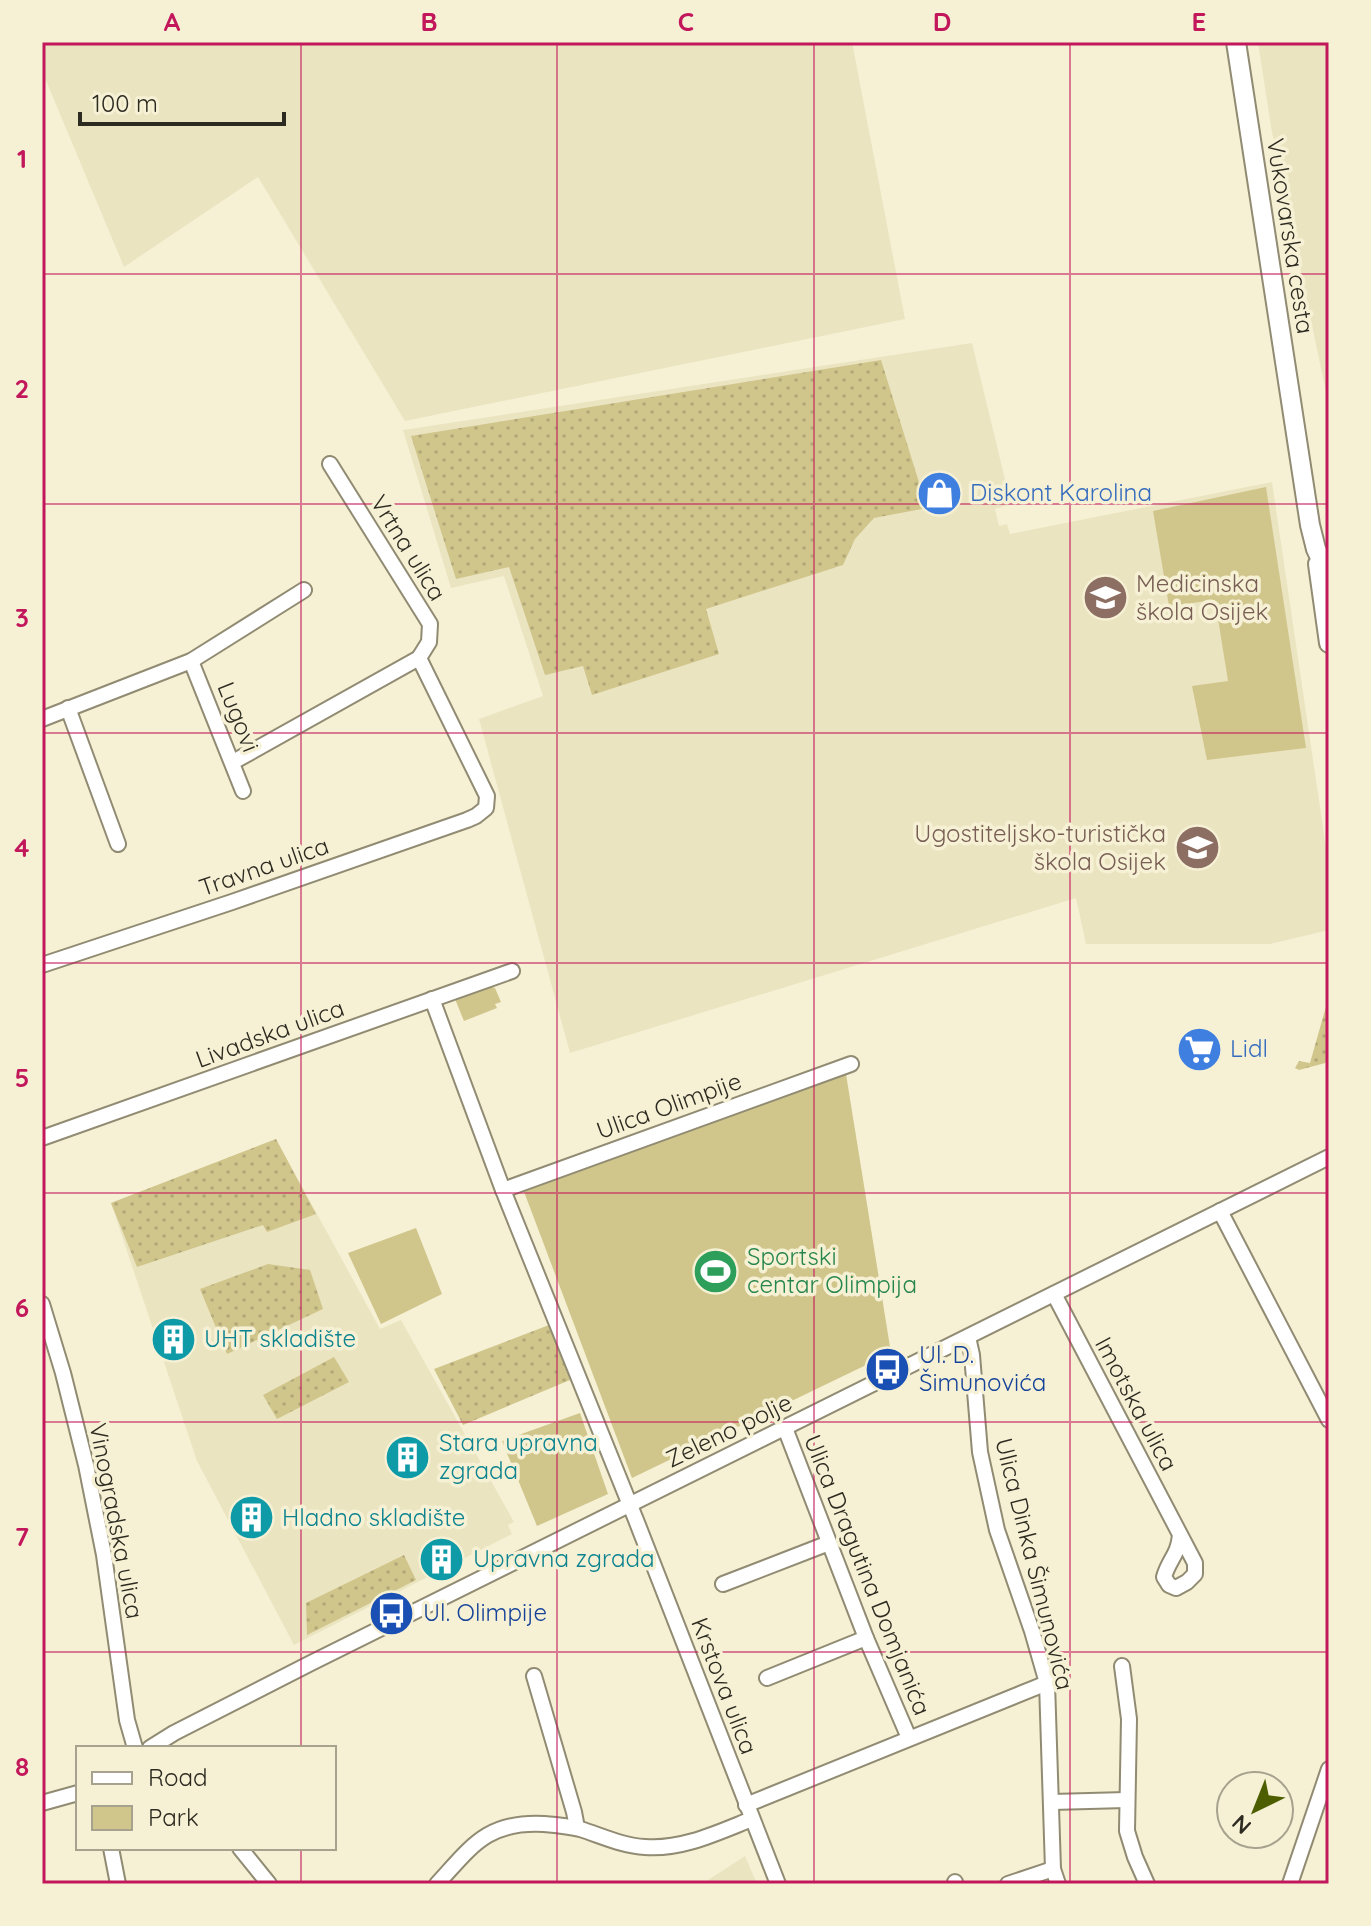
<svg xmlns="http://www.w3.org/2000/svg" width="1371" height="1926" font-family="Quicksand,sans-serif">
<style>
.built{fill:#ebe4c1}
.grass{fill:url(#grass-dots)}
.park{fill:#d0c58b}
.lines{fill:none;stroke-linecap:round;stroke-linejoin:round}
.minor-casing{stroke:#908b72;stroke-width:18}
.major-casing{stroke:#908b72;stroke-width:22}
.minor{stroke:#fff;stroke-width:14}
.major{stroke:#fff;stroke-width:18}
.grid{fill:none;stroke:#c2185b;stroke-width:2;stroke-opacity:0.55}
.labels{text-anchor:middle;stroke-width:7;stroke-linejoin:round;paint-order:stroke}
.street-label{font-size:24px;fill:#2d2b21;stroke:#f6f1d5}
.shop-label{font-size:24px;fill:#366cbe;stroke:#f6f1d5;text-anchor:start}
.education-label{font-size:24px;fill:#785e54;stroke:#f6f1d5;text-anchor:start}
.leisure-label{font-size:24px;fill:#27864d;stroke:#f6f1d5;text-anchor:start}
.culture-label{font-size:24px;fill:#0d838f;stroke:#f6f1d5;text-anchor:start}
.transit-label{font-size:24px;fill:#164399;stroke:#f6f1d5;text-anchor:start}
.neatline{fill:none;stroke:#c2185b;stroke-width:3}
.grid-label{font-size:26px;text-anchor:middle;font-weight:bold;fill:#c2185b}
</style>
<defs>
<pattern id="grass-dots" width="8" height="8" patternUnits="userSpaceOnUse" patternTransform="scale(2)"><rect width="8" height="8" fill="#d0c58b"/><path d="M2 2h.1M6 6h.1" fill="none" stroke="#b3a978" stroke-width="1.8" stroke-linecap="round"/></pattern>
</defs>
<rect width="100%" height="100%" fill="#f6f1d5"/>
<g class="built">
<polygon points="42,42 852,42 905,319 405,421 258,177 124,267 42,71"/>
<polygon points="1258,42 1329,42 1329,407 1271,127"/>
<polygon points="972,343 1011,504 995,509 999,526 1007,524 1010,534 1272,482 1329,868 1329,930 1270,944 1086,944 1076,898 570,1053 479,719 543,696 504,576 451,588 403,430"/>
<polygon points="276,1139 380,1329 401,1320 514,1522 508,1525 512,1534 294,1645 197,1461 111,1203"/>
<polygon points="745,1856 757,1884 702,1884"/>
</g>
<g class="grass">
<polygon points="881,360 927,508 874,518 855,539 843,565 706,609 719,654 592,695 583,666 545,675 509,567 456,579 411,436"/>
<polygon points="1329,996 1329,1062 1299,1070 1295,1068 1299,1061 1310,1063"/>
<polygon points="276,1139 316,1214 267,1232 263,1225 137,1267 111,1203"/>
<polygon points="268,1264 310,1270 323,1309 227,1354 200,1289"/>
<polygon points="549,1325 570,1380 463,1425 434,1369"/>
<polygon points="334,1357 349,1382 277,1419 263,1395"/>
<polygon points="404,1555 416,1580 307,1635 306,1603"/>
</g>
<g class="park">
<polygon points="1266,487 1306,748 1207,760 1192,686 1228,681 1215,600 1169,606 1153,511"/>
<polygon points="489,986 495,988 501,1002 495,1004 497,1008 464,1021 455,999"/>
<polygon points="846,1074 891,1353 632,1478 523,1189"/>
<polygon points="416,1228 442,1294 381,1324 348,1253"/>
<polygon points="580,1413 608,1494 537,1526 502,1441"/>
</g>
<g class="lines">
<defs>
<g id="minor">
<polyline points="191,661 243,791"/>
<polyline points="68,708 118,844"/>
<polyline points="42,719 191,661 304,590"/>
<polyline points="233,762 419,658"/>
<polyline points="42,965 232,902 467,820 476,816 486,808 487,796 419,658 429,642 430,624 330,464"/>
<polyline points="432,999 503,1190 636,1520 778,1884"/>
<polyline points="42,1138 512,971"/>
<polyline points="503,1190 851,1064"/>
<polyline points="1220,1211 1329,1420"/>
<path d="M1054 1294 1195 1563V1574L1187 1582 1176 1588 1169 1585 1164 1577C1169 1559 1178 1556 1180 1535"/>
<polyline points="42,1304 63,1373 86,1465 104,1555 127,1720 135,1748"/>
<polyline points="968,1337 972,1355 980,1452 997,1530 1032,1631 1047,1683 1053,1869 1058,1884"/>
<polyline points="785,1428 866,1638 909,1738"/>
<polyline points="723,1584 829,1543"/>
<polyline points="1122,1666 1129,1719 1127,1831 1135,1857 1147,1884"/>
<polyline points="534,1676 574,1812 577,1828"/>
<polyline points="767,1678 866,1638"/>
<polyline points="150,1748 174,1733 311,1663 1329,1157"/>
<polyline points="1052,1802 1126,1800"/>
<polyline points="42,1803 78,1793"/>
<polyline points="746,1805 1047,1683"/>
<polyline points="111,1848 118,1884"/>
<polyline points="240,1848 269,1884"/>
<polyline points="955,1882 955,1884"/>
<path d="M437 1884C472 1846 487 1821 544 1824 556 1825 568 1826 580 1829 602 1836 623 1846 645 1847 682 1850 719 1832 752 1819"/>
<polyline points="1008,1884 1053,1869"/>
<polyline points="1290,1884 1329,1769"/>
</g>
<g id="major">
<polyline points="1236,42 1310,525 1316,549 1329,576"/>
<polyline points="1318,564 1329,643"/>
</g>
</defs>
<use href="#minor" class="minor-casing"/>
<use href="#major" class="major-casing"/>
<use href="#minor" class="minor"/>
<use href="#major" class="major"/>
</g>
<path class="grid" d="M301 42V1748M557 42V1884M814 42V1884M1070 42V1884M42 274H1329M42 504H1329M42 733H1329M42 963H1329M42 1193H1329M42 1422H1329M42 1652H1329M301 1848V1884"/>
<defs>
<symbol id="shop-disc" viewBox="-11 -11 22 22"><circle r="9.5" fill="#3f7fe0" stroke="#f6f1d5"/><path d="M-5-2.5h2.3a2.7 3.5 0 0 1 5.4 0H5L5.5 6h-11ZM-1.5-2.5h3a1.5 2.3 0 0 0-3 0Z" fill="#fff"/></symbol>
<symbol id="school-disc" viewBox="-11 -11 22 22"><circle r="9.5" fill="#8d6e63" stroke="#f6f1d5"/><path d="M0-5L7-2L0 1L-7-2ZM-4 1L0 2.5L4 1V4Q0 6-4 4Z" fill="#fff"/></symbol>
<symbol id="supermarket-disc" viewBox="-11 -11 22 22"><circle r="9.5" fill="#3f7fe0" stroke="#f6f1d5"/><path d="M-6-5.5h2.5l.6 2H6L4.5 2H-2.5L-4.4-4H-6ZM-1.5 3.2a1.3 1.3 0 1 0 .1 0ZM3 3.2a1.3 1.3 0 1 0 .1 0Z" fill="#fff"/></symbol>
<symbol id="stadium-disc" viewBox="-11 -11 22 22"><circle r="9.5" fill="#2e9e5b" stroke="#f6f1d5"/><path d="M0-5a6.5 5 0 1 0 0 10a6.5 5 0 1 0 0-10ZM-3.5-1.8h7v3.6h-7Z" fill="#fff"/></symbol>
<symbol id="building-disc" viewBox="-11 -11 22 22"><circle r="9.5" fill="#0f9aa8" stroke="#f6f1d5"/><path d="M-4-6H4V6H1V3H-1V6H-4ZM-2.5-4.3h1.7v1.8h-1.7ZM.8-4.3h1.7v1.8H.8ZM-2.5-1h1.7V.8h-1.7ZM.8-1h1.7V.8H.8Z" fill="#fff"/></symbol>
<symbol id="bus-disc" viewBox="-11 -11 22 22"><circle r="9.5" fill="#1a4fb4" stroke="#f6f1d5"/><path d="M-5-6H5V4H4V6H2V4H-2V6H-4V4H-5ZM-3.5-4V0h7V-4ZM-3.5 1.2v1.5H-2V1.2ZM2 1.2v1.5H3.5V1.2Z" fill="#fff"/></symbol>
</defs>
<g fill-rule="evenodd">
<use href="#shop-disc" x="914" y="468" width="51" height="51"/>
<use href="#school-disc" x="1080" y="572" width="51" height="51"/>
<use href="#school-disc" x="1172" y="822" width="51" height="51"/>
<use href="#supermarket-disc" x="1174" y="1024" width="51" height="51"/>
<use href="#stadium-disc" x="690" y="1246" width="51" height="51"/>
<use href="#building-disc" x="148" y="1314" width="51" height="51"/>
<use href="#bus-disc" x="862" y="1344" width="51" height="51"/>
<use href="#building-disc" x="382" y="1432" width="51" height="51"/>
<use href="#building-disc" x="226" y="1492" width="51" height="51"/>
<use href="#building-disc" x="416" y="1534" width="51" height="51"/>
<use href="#bus-disc" x="366" y="1588" width="51" height="51"/>
</g>
<g class="labels">
<g class="street-label">
<text transform="translate(1290 236) rotate(81)" y="8">Vukovarska cesta</text>
<text transform="translate(408 548) rotate(58)" y="8">Vrtna ulica</text>
<text transform="translate(238 717) rotate(68)" y="8">Lugovi</text>
<text transform="translate(264 867) rotate(-19)" y="8">Travna ulica</text>
<text transform="translate(270 1034) rotate(-20)" y="8">Livadska ulica</text>
<text transform="translate(669 1106) rotate(-20)" y="8">Ulica Olimpije</text>
<text transform="translate(1136 1404) rotate(62)" y="8">Imotska ulica</text>
<text transform="translate(729 1431) rotate(-26)" y="8">Zeleno polje</text>
<text transform="translate(116 1521) rotate(79)" y="8">Vinogradska ulica</text>
<text transform="translate(1034 1564) rotate(76)" y="8">Ulica Dinka Šimunovića</text>
<text transform="translate(867 1575) rotate(68)" y="8">Ulica Dragutina Domjanića</text>
<text transform="translate(724 1686) rotate(69)" y="8">Krstova ulica</text>
</g>
<g class="shop-label">
<text x="970" y="501">Diskont Karolina</text>
<text x="1230" y="1057">Lidl</text>
</g>
<g class="education-label">
<text x="1136" y="592">Medicinska<tspan x="1136" dy="28">škola Osijek</tspan></text>
<text x="1166" y="842" text-anchor="end">Ugostiteljsko-turistička<tspan x="1166" dy="28">škola Osijek</tspan></text>
</g>
<g class="leisure-label">
<text x="747" y="1265">Sportski<tspan x="747" dy="28">centar Olimpija</tspan></text>
</g>
<g class="culture-label">
<text x="204" y="1347">UHT skladište</text>
<text x="439" y="1451">Stara upravna<tspan x="439" dy="28">zgrada</tspan></text>
<text x="282" y="1526">Hladno skladište</text>
<text x="473" y="1567">Upravna zgrada</text>
</g>
<g class="transit-label">
<text x="919" y="1363">Ul. D.<tspan x="919" dy="28">Šimunovića</tspan></text>
<text x="423" y="1621">Ul. Olimpije</text>
</g>
</g>
<rect width="1371" height="1926" fill="none" stroke="#f6f1d5" stroke-width="88"/>
<rect x="76" y="1746" width="260" height="104" fill="#f6f1d5" stroke="#a6a28d" stroke-width="2"/>
<rect x="92" y="1772" width="40" height="12" fill="#ffffff" stroke="#a6a28d" stroke-width="2"/>
<text x="148" y="1786" font-size="24" fill="#2d2b21">Road</text>
<rect x="92" y="1806" width="40" height="24" fill="#d0c58b" stroke="#a6a28d" stroke-width="2"/>
<text x="148" y="1826" font-size="24" fill="#2d2b21">Park</text>
<g transform="translate(1255 1810) rotate(223)"><circle r="38" fill="#f6f1d5" stroke="#a6a28d" stroke-width="2"/>
<path d="M0-6L14 30L0 20L-14 30Z" fill="#4d5e00"/>
<text y="-12" font-size="22" font-weight="bold" text-anchor="middle" fill="#2d2b21">N</text>
</g>
<path d="M80 112v12h204v-12" fill="none" stroke="#2d2b21" stroke-width="4"/>
<text x="92" y="112" font-size="24" fill="#2d2b21" stroke="#f6f1d5" stroke-width="6" paint-order="stroke">100 m</text>
<rect x="44" y="44" width="1283" height="1838" class="neatline"/>
<g class="grid-label">
<text x="172" y="31">A</text>
<text x="429" y="31">B</text>
<text x="686" y="31">C</text>
<text x="942" y="31">D</text>
<text x="1199" y="31">E</text>
<text x="22" y="168">1</text>
<text x="22" y="398">2</text>
<text x="22" y="627">3</text>
<text x="22" y="857">4</text>
<text x="22" y="1087">5</text>
<text x="22" y="1317">6</text>
<text x="22" y="1546">7</text>
<text x="22" y="1776">8</text>
</g>
</svg>
